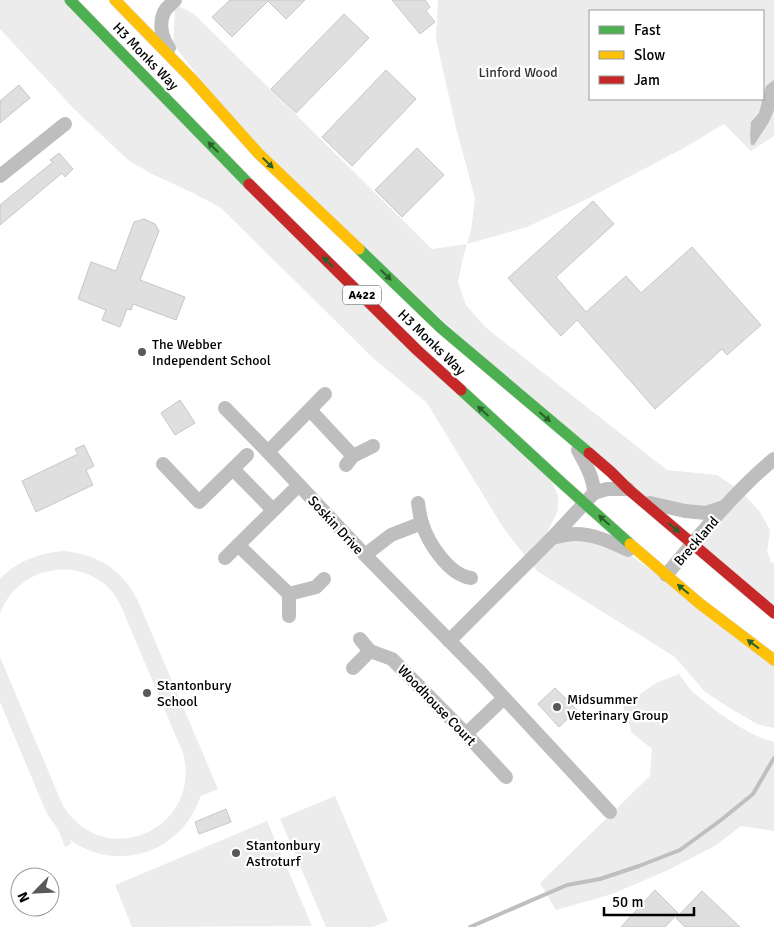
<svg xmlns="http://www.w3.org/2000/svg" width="774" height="927" font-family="Signika,sans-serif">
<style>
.green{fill:#ececec;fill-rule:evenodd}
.water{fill:#bfbfbf}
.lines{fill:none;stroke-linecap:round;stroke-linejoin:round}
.stream{stroke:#bfbfbf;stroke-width:4}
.building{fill:#dfdfdf;stroke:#c7c7c7}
.fast-casing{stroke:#dbdbdb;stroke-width:12}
.slow-casing{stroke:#dbdbdb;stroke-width:12}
.jam-casing{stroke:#dbdbdb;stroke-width:12}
.street{stroke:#bebebe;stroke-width:14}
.fast{stroke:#4caf50;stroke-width:11}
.slow{stroke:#ffc107;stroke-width:11}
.jam{stroke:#c62828;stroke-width:11}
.oneway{fill:#2a602c}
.poi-dot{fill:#595959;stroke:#fff;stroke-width:2}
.labels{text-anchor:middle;stroke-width:4.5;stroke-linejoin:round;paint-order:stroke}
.shield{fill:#fff;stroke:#4c4c4c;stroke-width:1}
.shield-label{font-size:12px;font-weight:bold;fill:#000}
.street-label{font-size:14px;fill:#000;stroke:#fff}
.park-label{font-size:14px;fill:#333;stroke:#fff}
.poi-label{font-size:14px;fill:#000;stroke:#fff;text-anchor:start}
</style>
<rect width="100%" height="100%" fill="#fff"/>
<g class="green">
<polygon points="0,0 70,0 552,482 558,496 558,510 546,535 534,546 529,561 573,534 614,543 774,660 774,728 757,724 728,707 705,692 675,657 537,571 504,529 427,403 373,358 221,208 193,193 152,174 128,160 74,109 0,29"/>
<path d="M438 0H774V136L751 151 724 124 682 149 585 200 527 227 467 244 463 258 458 282 466 305 485 327 667 470 717 475 741 491 760 512 770 530 767 552 770 558V561L774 564V613L693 545 711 523 706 513 642 501 259 154 173 44 175 4 194 14 432 249 467 244 471 231 475 199 467 168 456 128 436 39ZM590 11H763V99H590Z"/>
<path d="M64 551C99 555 122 569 138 601L218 789 201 796V795C183 852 119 874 70 840L71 844 65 847 58 829 47 814 0 702V657L63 806C106 873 203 828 183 753L121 606C118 600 114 593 108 587 73 555 16 569 0 614V579C17 561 39 553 64 551Z"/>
<path d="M679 674C684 680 688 688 694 693 714 710 748 736 774 742V831L741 826 715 846 666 871 612 894 556 910 540 883 650 776 652 749 632 733 623 706 656 683Z"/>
<polygon points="335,796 388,921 373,927 326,927 280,819"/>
<polygon points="267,821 312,926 132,927 115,885"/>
</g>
<polygon class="water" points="774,80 774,110 769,122 754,145 751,145 750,135 751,122 759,113 766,86"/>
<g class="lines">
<polyline class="stream" points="470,927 567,885 600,879 639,866 680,850 721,820 753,794 774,758"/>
</g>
<g class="building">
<polygon points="230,0 305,0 286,19 268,1 232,37 212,17"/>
<polygon points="392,0 425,0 430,7 426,11 435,22 420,34"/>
<polygon points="344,14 369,38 296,113 271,89"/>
<polygon points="386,70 416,99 352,166 322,137"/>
<polygon points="19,85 30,98 0,123 0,101"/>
<polygon points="417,148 444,175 402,217 375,190"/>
<polygon points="59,153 73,169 65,177 62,173 0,225 0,205 53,162 50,160"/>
<polygon points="593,201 614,224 556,277 586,312 626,276 641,293 692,247 761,325 727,355 722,349 655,409 577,320 561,336 508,278"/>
<polygon points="144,219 155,224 159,231 140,280 185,297 176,320 133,304 131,310 127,309 120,327 102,320 106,310 78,299 91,262 116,271 134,222"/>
<polygon points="180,400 195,423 175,435 161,413"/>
<polygon points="84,445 94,466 86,470 93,485 36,512 22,481 78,454 75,449"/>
<polygon points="555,688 577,710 559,727 538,704"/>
<polygon points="226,809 231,822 199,834 195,822"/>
<polygon points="655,890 678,913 665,927 621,927"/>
<polygon points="702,891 740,927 685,927 676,918"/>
</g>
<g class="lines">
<defs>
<g id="fast">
<polyline points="70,0 249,184"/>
<polyline points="359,249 441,328 589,453"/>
<polyline points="461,390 562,483 630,544"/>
</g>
<g id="slow">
<polyline points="115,0 192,79 259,154 359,249"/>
<polyline points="630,544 699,603 774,660"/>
</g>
<g id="jam">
<polyline points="249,184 417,350 461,390"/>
<polyline points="589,453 611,472 628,489 774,613"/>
</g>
</defs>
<use href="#fast" class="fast-casing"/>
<use href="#slow" class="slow-casing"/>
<use href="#jam" class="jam-casing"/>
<g class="street">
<path d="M169 48C161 37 158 21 166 9 169 6 172 3 175 0"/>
<polyline points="0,176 65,124"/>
<polyline points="225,408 268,452 365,555 482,674 610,812"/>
<polyline points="310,410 353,456"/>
<path d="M578 450C585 463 594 478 594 493"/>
<polyline points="268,452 325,394"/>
<polyline points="163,464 199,502 247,455"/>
<polyline points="346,465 353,456 373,446"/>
<polyline points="233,469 273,510"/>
<path d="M418 503C419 510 420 517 422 523 428 543 449 575 471 578"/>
<polyline points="650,503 685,511 706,513 724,507"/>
<path d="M552 538C560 536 568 534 575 534 594 534 611 542 628 550"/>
<polyline points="238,545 289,594"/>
<polyline points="365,555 391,535 422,523"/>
<polyline points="225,558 299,485"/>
<path d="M666 575C700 535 733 493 774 459"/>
<polyline points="289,616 289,594 316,587 324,579"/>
<polyline points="360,639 370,651 392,659 466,734 506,777"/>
<polyline points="449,641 552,538 594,493 607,489 628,489"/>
<polyline points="353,668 370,651"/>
<polyline points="466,734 504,698"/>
</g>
<use href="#fast" class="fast"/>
<use href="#slow" class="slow"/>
<use href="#jam" class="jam"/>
</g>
<defs><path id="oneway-solid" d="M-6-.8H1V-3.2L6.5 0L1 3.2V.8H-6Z" transform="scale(1.25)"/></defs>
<g class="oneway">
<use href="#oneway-solid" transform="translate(213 147) rotate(-134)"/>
<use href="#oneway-solid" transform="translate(268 163) rotate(44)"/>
<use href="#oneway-solid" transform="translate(328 262) rotate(-135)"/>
<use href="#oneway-solid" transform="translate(386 275) rotate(44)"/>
<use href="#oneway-solid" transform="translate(483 411) rotate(-138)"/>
<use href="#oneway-solid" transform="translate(545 417) rotate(41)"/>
<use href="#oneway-solid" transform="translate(604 520) rotate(-138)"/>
<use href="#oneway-solid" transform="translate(674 528) rotate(41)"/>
<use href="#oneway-solid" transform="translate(683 589) rotate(-140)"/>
<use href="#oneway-solid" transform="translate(753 644) rotate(-143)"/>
</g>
<g class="poi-dot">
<circle cx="142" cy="352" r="5"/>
<circle cx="147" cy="693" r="5"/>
<circle cx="557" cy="707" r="5"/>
<circle cx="236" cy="853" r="5"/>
</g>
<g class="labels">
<rect class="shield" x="343" y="285.5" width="38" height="19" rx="4"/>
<g class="shield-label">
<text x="362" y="299">A422</text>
</g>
<g class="street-label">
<text transform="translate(146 56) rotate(46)" y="5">H3 Monks Way</text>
<text transform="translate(432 342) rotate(44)" y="5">H3 Monks Way</text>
<text transform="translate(336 525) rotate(47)" y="5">Soskin Drive</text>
<text transform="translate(696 541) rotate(-49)" y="5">Breckland</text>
<text transform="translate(437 705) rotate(46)" y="5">Woodhouse Court</text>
</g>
<g class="park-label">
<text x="518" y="77">Linford Wood</text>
</g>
<g class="poi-label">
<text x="152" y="349">The Webber<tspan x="152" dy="16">Independent School</tspan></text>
<text x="157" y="690">Stantonbury<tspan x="157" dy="16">School</tspan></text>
<text x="567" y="704">Midsummer<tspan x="567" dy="16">Veterinary Group</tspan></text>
<text x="246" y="850">Stantonbury<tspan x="246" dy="16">Astroturf</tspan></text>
</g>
</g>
<rect x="589" y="10" width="175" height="90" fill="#ffffff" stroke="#999999"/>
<rect x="599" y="26" width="25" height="8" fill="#4caf50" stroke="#999999"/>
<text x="634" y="35" font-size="15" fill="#000000">Fast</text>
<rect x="599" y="51" width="25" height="8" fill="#ffc107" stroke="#999999"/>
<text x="634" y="60" font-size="15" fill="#000000">Slow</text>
<rect x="599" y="76" width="25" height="8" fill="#c62828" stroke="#999999"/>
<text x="634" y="85" font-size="15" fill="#000000">Jam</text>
<g transform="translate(35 892) rotate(246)"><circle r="24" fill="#ffffff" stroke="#999999"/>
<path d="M0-4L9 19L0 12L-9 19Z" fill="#595959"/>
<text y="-8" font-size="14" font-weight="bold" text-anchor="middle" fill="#000000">N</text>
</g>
<path d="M604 907v8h90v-8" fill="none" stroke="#000000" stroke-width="2.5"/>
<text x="612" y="907" font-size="15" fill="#000000" stroke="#ffffff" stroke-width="4" paint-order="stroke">50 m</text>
</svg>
